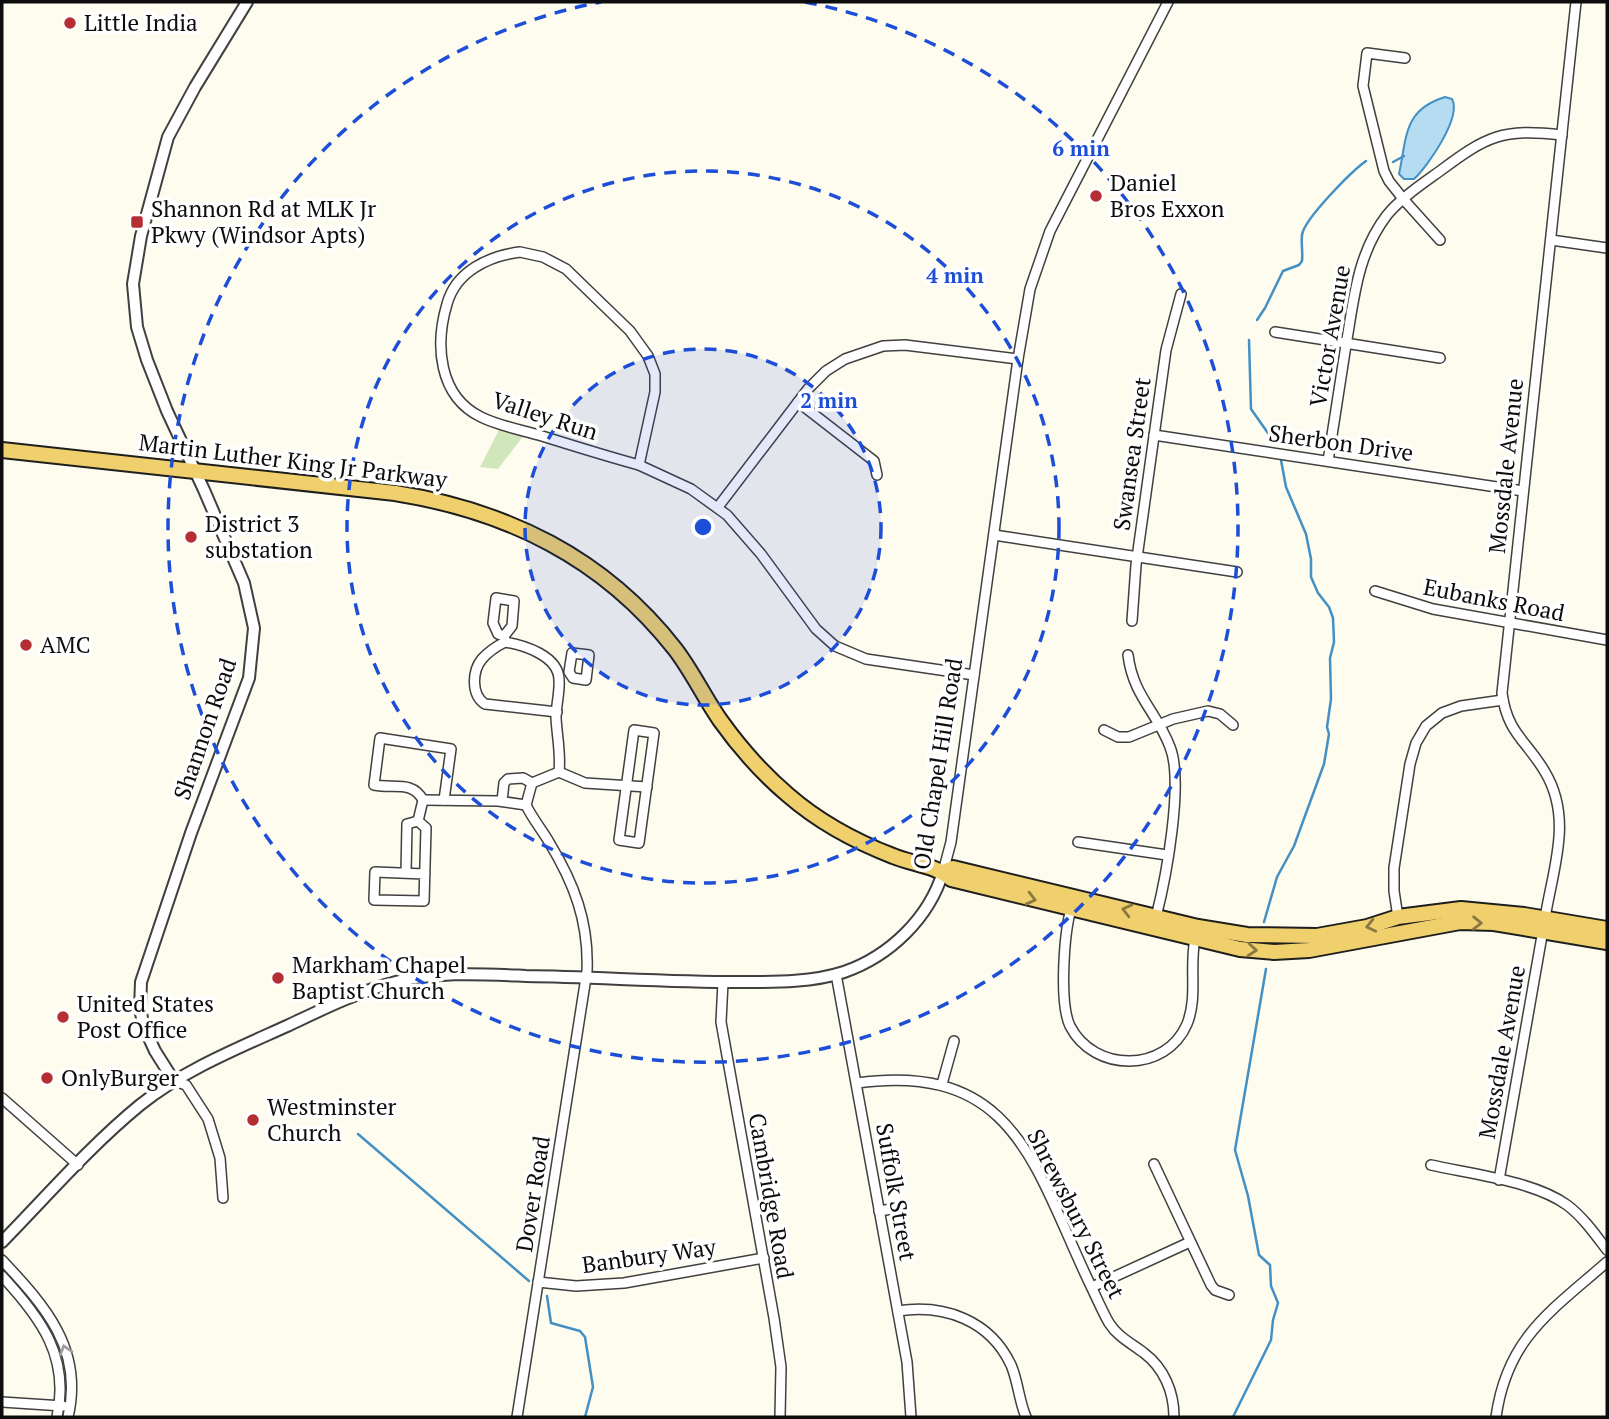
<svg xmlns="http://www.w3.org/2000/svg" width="1609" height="1419" font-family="'PT Serif',serif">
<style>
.green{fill:#d1e6ba}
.water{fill:#b6dcf2;stroke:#4290c4;stroke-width:2}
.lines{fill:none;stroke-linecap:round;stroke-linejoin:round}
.stream{stroke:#4290c4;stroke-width:2.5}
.minor-casing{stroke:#404040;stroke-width:12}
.tertiary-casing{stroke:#404040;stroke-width:14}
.primary-casing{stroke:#1e1e1e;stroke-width:18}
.minor{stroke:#fff;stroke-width:9}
.tertiary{stroke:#fff;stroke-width:10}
.primary{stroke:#f0d06d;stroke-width:14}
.oneway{stroke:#8a7842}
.oneway2{stroke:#9e9e9e}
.ring{fill:none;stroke:#1d4ed8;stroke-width:3.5;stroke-dasharray:12 9}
.poi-dot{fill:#b42e34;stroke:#fff;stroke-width:2.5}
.labels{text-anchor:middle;stroke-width:7;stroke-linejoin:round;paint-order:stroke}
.poi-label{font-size:23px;fill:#0d0d0d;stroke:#fff;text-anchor:start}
.street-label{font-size:23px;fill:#0d0d0d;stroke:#fff}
.centre{fill:#1d4ed8;stroke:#fff;stroke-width:3.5}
.ring-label{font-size:21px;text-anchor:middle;font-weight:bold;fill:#1d4ed8;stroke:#fff;stroke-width:7;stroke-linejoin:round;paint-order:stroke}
</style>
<rect width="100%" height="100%" fill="#fefbef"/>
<polygon class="green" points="500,428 524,435 498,469 480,467"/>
<path class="water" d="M1445 97 1452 99C1462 117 1428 166 1414 179H1404L1399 174C1407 137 1403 110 1445 97Z"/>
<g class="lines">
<g class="stream">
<polyline points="1393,162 1404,156"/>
<path d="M1257 320 1265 308 1283 271 1299 265 1302 261C1303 252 1301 244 1302 235 1304 219 1352 171 1366 161"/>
<polyline points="1249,340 1251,409 1275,443"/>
<polyline points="1264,922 1277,877 1294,846 1324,764 1329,734 1327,727 1331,699 1330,658 1334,642 1333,618 1329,607 1318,593 1311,577 1311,559 1306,534 1286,487 1281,460"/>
<polyline points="358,1134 529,1281"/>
<polyline points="547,1296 551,1323 580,1331 585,1337 593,1387 585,1417"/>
<polyline points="1233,1417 1271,1340 1273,1320 1278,1303 1271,1286 1270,1265 1259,1255 1248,1196 1235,1150 1266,969"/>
</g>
<defs>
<g id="minor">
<polyline points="1405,58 1367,53 1363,86 1384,171 1389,181 1404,200 1440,240"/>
<polyline points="1551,240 1607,248"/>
<path d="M520 252 543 257 566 269 630 331 648 356 655 374V392L639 465C606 456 574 446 542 436 522 430 499 426 481 417 438 396 435 344 447 304 456 271 489 256 520 252Z"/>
<polyline points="1275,332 1440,358"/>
<polyline points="798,402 874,461 877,475"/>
<polyline points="1154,435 1523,491"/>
<path d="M1328 461C1334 422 1340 384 1346 345 1354 299 1357 254 1387 215 1401 198 1422 184 1440 171 1487 136 1502 128 1562 135"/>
<polyline points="639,465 691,489 727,515 761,554 816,629 835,646 866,659 974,675"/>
<polyline points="718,507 808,389 826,371 845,359 883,346 905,345 1018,359"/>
<polyline points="994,535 1237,572"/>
<polyline points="1375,591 1433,609 1607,640"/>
<polygon points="496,598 514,601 512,626 504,636 498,634 493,623"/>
<polyline points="1132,621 1136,565 1166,350 1181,294"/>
<path d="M504 636 505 642C524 645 559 656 559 680 560 692 556 705 556 718 557 736 561 754 559 772"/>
<path d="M505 642C497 646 488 652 482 659 472 671 471 695 485 704L557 712"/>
<polygon points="572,653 589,655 586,680 573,678 569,672"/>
<path d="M1128 655C1133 696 1157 712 1170 747 1184 782 1166 878 1156 917"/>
<polygon points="634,730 654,733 639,843 619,840"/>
<polyline points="1104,730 1118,737 1129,737 1173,719 1208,711 1220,714 1233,725"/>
<polyline points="559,772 585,783 647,787"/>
<polyline points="423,800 498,801 526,805"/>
<polyline points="502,801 504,783 508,779 523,778 532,783"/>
<path d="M418 821 423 800C412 780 394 789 374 785L380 738 451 749 444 800"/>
<polyline points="1078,842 1167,855"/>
<polyline points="943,872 951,842 1018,359 1030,289 1050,231 1168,2"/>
<polyline points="406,873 407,824 418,821 426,828 424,901 374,900 375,872 425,874"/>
<path d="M1071 909C1064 934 1059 1003 1070 1026 1094 1073 1166 1073 1187 1024 1198 997 1189 967 1195 939"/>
<polyline points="1398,917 1394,891 1394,868 1410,764 1416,743 1426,726 1442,713 1461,706 1503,700"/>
<path d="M1545 918C1553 868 1573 819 1545 772 1527 741 1507 733 1502 693L1576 2"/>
<polyline points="836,974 907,1362 911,1417"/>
<polyline points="723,982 721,1022 774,1318 781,1367 780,1417"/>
<polyline points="174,1081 186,1085 208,1119 220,1158 223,1198"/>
<path d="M857 1083C1013 1062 1033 1163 1088 1280 1095 1294 1101 1309 1109 1323 1118 1337 1131 1343 1144 1353 1164 1368 1174 1392 1174 1417"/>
<polyline points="942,1084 954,1041"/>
<polyline points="2,1098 78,1165"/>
<polyline points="1154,1164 1211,1285 1215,1290 1229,1295"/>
<path d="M1431 1165C1471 1174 1534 1181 1567 1205 1583 1217 1595 1234 1607 1250"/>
<polyline points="1499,1180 1543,930"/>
<polyline points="879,1211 892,1209"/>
<path d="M2 1260C45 1306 84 1349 68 1417"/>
<path d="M2 1276C41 1318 70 1357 57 1417"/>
<polyline points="538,1282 576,1286 624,1283 764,1258"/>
<polyline points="1092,1287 1190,1242"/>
<path d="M898 1311C944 1304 990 1320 1011 1365 1018 1381 1019 1401 1026 1417"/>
<polyline points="2,1402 63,1406"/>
<path d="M517 1417 587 971C589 922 574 883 549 842 542 830 532 818 526 805L532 783 559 772"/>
<path d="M1496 1417C1507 1338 1551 1311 1607 1262"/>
</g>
<g id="tertiary">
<polyline points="174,1081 155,1051 144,1027 140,1009 141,982 191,833 249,678 254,628 244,583 204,490 167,411 147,360 137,327 133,284 141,236 168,137 195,87 247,2"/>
<path d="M2 1242C47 1196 90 1146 140 1105 184 1070 236 1049 287 1026 321 1010 355 993 392 983 436 971 481 974 526 976 596 977 667 982 737 982 773 982 810 983 844 972 890 956 929 918 943 872"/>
</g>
<g id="primary">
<path d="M2 450 395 493C507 511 603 557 675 649 692 671 704 697 720 720 740 748 762 773 788 795 819 822 854 841 893 856 912 864 936 865 951 879L1240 949 1274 952 1309 950 1460 922 1494 923 1607 942"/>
<polyline points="943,872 953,868 1198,927 1247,935 1317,936 1367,927 1398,917 1461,909 1524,915 1607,929"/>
</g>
</defs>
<use href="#minor" class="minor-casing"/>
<use href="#tertiary" class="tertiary-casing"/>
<use href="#primary" class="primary-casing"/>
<use href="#minor" class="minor"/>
<use href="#tertiary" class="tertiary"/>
<use href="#primary" class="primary"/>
</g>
<defs><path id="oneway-chevron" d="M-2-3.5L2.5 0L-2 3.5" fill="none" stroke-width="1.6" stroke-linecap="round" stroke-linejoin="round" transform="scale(1.75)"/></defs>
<g class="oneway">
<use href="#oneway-chevron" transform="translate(1031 899) rotate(14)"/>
<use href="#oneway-chevron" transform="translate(1127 910) rotate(-166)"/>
<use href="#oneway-chevron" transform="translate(1477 923) rotate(1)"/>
<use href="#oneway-chevron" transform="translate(1371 926) rotate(167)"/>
<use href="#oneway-chevron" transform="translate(1252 950) rotate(5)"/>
</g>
<use class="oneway2" href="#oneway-chevron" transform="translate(65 1350) rotate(-107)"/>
<circle cx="703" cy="527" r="178" fill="#1d4ed8" fill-opacity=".12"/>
<g class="ring">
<circle cx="703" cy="527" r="178"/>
<circle cx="703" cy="527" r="356"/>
<path d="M805 2A535 535 0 1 1 601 2"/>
</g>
<g class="poi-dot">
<circle cx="70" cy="23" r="7"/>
<circle cx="1096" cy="196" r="7"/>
<rect x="130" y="215" width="14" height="14" rx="3.5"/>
<circle cx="191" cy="537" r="7"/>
<circle cx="26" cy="645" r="7"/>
<circle cx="278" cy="978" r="7"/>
<circle cx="63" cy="1017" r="7"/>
<circle cx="47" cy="1078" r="7"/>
<circle cx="253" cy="1120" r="7"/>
</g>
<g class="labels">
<g class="poi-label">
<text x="84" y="31">Little India</text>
<text x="1110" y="191">Daniel<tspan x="1110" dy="26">Bros Exxon</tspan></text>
<text x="151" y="217">Shannon Rd at MLK Jr<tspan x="151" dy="26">Pkwy (Windsor Apts)</tspan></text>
<text x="205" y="532">District 3<tspan x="205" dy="26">substation</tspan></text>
<text x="40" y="653">AMC</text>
<text x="292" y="973">Markham Chapel<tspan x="292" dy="26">Baptist Church</tspan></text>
<text x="77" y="1012">United States<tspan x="77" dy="26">Post Office</tspan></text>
<text x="61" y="1086">OnlyBurger</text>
<text x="267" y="1115">Westminster<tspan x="267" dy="26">Church</tspan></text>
</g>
<g class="street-label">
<text transform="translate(1330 336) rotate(-80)" y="8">Victor Avenue</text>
<text transform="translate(545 416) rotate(18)" y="8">Valley Run</text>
<text transform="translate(1341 443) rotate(8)" y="8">Sherbon Drive</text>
<text transform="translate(1132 454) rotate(-82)" y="8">Swansea Street</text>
<text transform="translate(293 461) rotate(7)" y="8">Martin Luther King Jr Parkway</text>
<text transform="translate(1506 466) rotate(-84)" y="8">Mossdale Avenue</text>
<text transform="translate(1494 600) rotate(11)" y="8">Eubanks Road</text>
<text transform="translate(205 729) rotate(-71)" y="8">Shannon Road</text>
<text transform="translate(938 764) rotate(-81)" y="8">Old Chapel Hill Road</text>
<text transform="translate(1502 1052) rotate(-80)" y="8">Mossdale Avenue</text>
<text transform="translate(896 1192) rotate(80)" y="8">Suffolk Street</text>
<text transform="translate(533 1194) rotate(-81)" y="8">Dover Road</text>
<text transform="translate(771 1196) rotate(80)" y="8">Cambridge Road</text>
<text transform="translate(1076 1214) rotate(63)" y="8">Shrewsbury Street</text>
<text transform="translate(649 1256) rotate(-8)" y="8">Banbury Way</text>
</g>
</g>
<circle cx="703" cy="527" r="10" class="centre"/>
<g class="ring-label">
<text x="1081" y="156">6 min</text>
<text x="955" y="283">4 min</text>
<text x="829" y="408">2 min</text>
</g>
<rect width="1609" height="1419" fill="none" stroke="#0d0d0d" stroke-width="7"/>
</svg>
